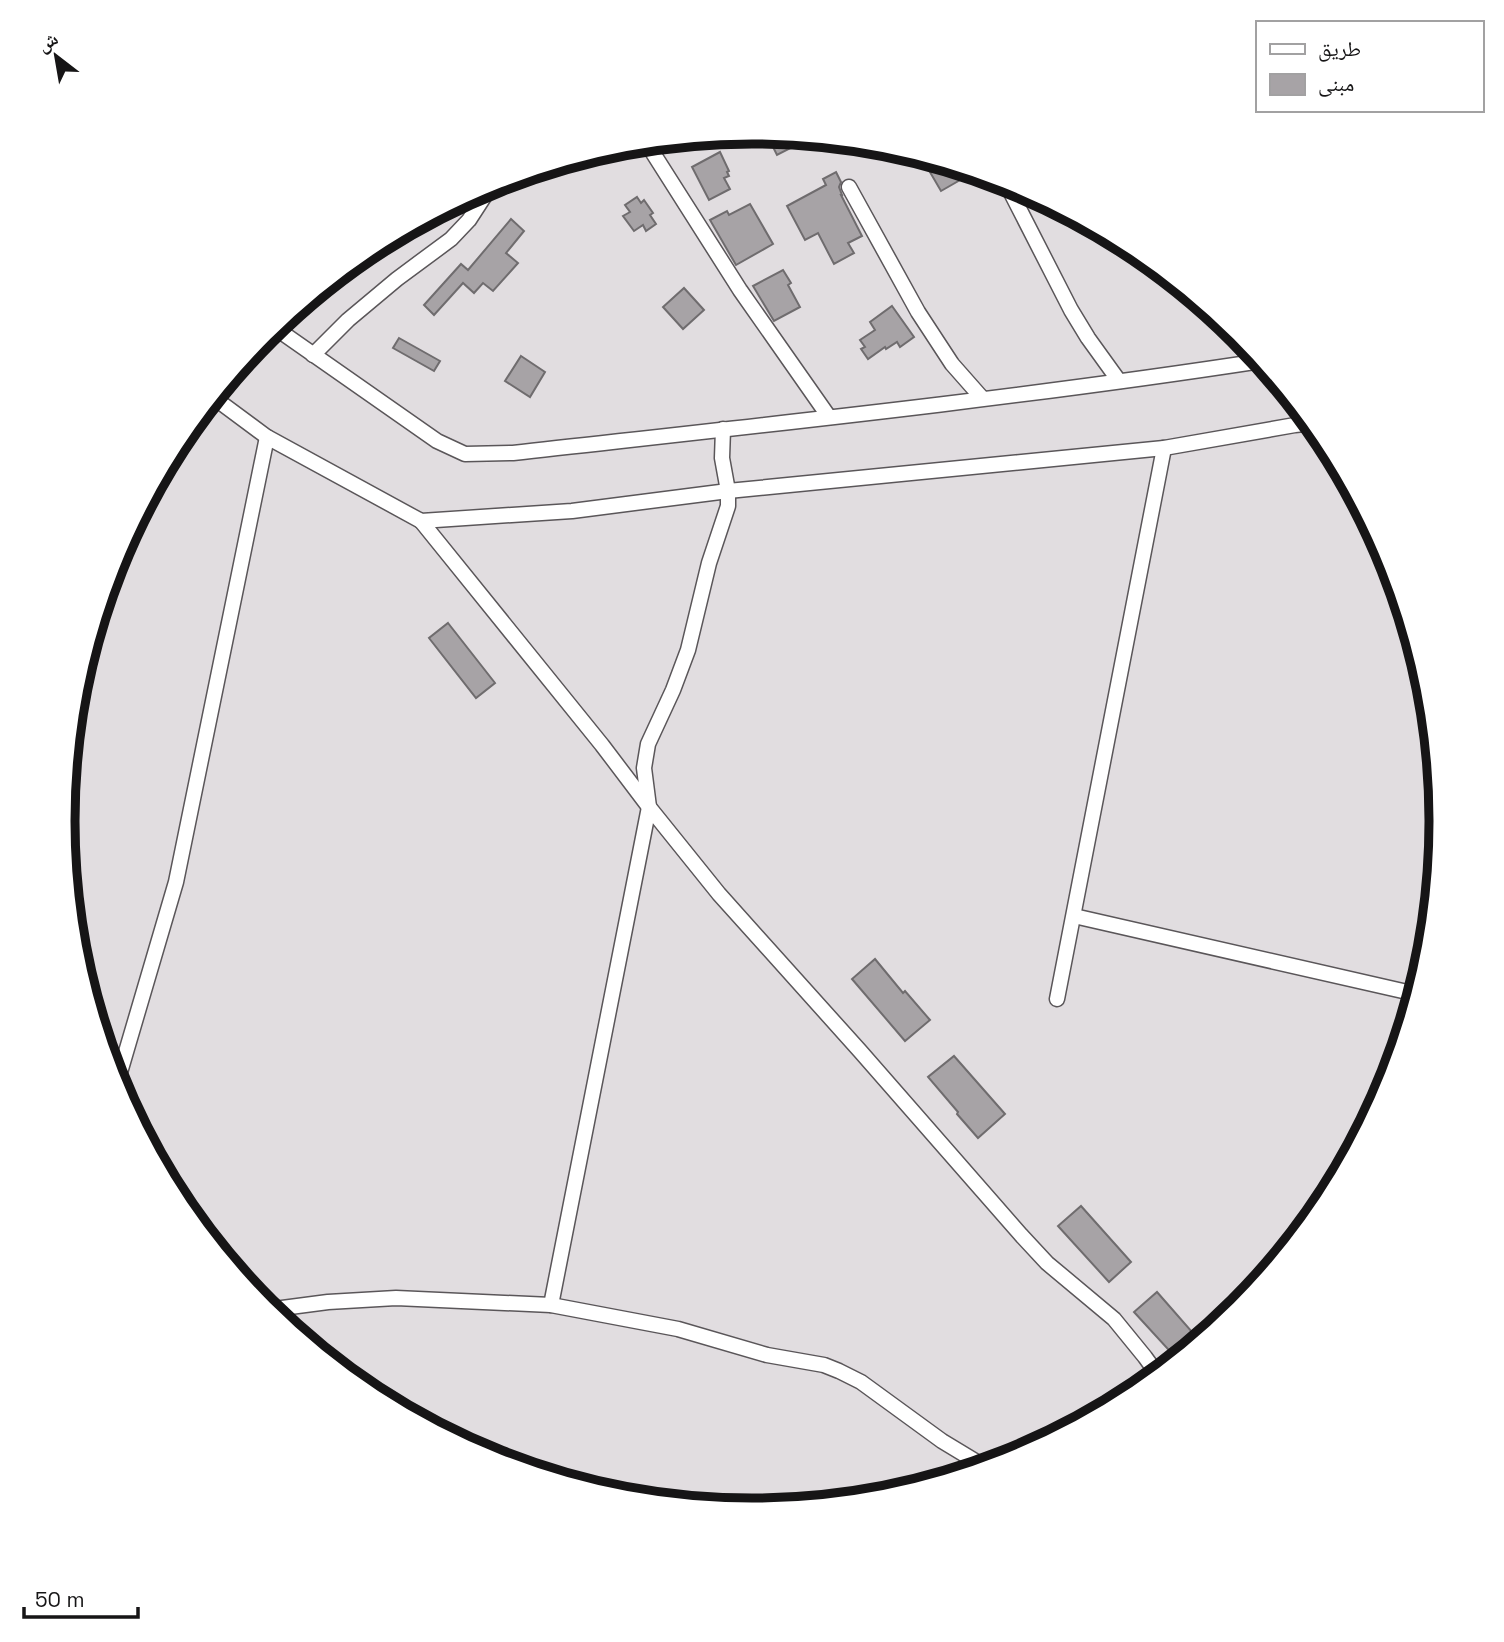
<svg xmlns="http://www.w3.org/2000/svg" width="1504" height="1642" font-family="'Space Grotesk','Noto Naskh Arabic',sans-serif">
<style>
.building{fill:#a7a3a6;stroke:#6f6c6e;stroke-width:2}
.lines{fill:none;stroke-linecap:round;stroke-linejoin:round}
.minor-casing{stroke:#5a5659;stroke-width:17}
.minor{stroke:#fff;stroke-width:14}
.rim{fill:none;stroke:#161516;stroke-width:9}
</style>
<rect width="100%" height="100%" fill="#e1dde0"/>
<g class="building">
<polygon points="766,133 775,134 810,138 777,155"/>
<polygon points="720,152 729,171 727,172 729,176 724,178 730,189 709,200 692,167"/>
<polygon points="920,155 956,166 974,172 941,191"/>
<polygon points="836,172 841,182 839,187 842,195 841,195 862,236 848,243 854,253 834,264 818,233 805,240 787,206 826,185 823,179"/>
<polygon points="637,197 641,203 644,200 653,213 650,215 656,224 646,231 643,225 634,231 623,216 630,212 625,205"/>
<polygon points="750,204 773,244 736,265 710,220 727,211 729,215"/>
<polygon points="511,219 524,231 506,253 518,263 493,291 483,283 474,293 463,283 434,315 424,305 461,264 468,270"/>
<polygon points="783,270 791,283 788,285 800,307 774,321 753,286"/>
<polygon points="684,288 704,310 683,329 663,307"/>
<polygon points="892,306 914,337 900,347 897,342 886,349 885,347 868,359 861,349 865,347 860,340 875,330 870,322"/>
<polygon points="399,338 440,361 434,371 393,348"/>
<polygon points="521,356 545,372 530,397 505,381"/>
<polygon points="448,623 495,683 476,698 429,638"/>
<polygon points="875,959 903,993 905,991 930,1020 905,1041 852,979"/>
<polygon points="954,1056 1005,1114 978,1138 957,1114 958,1112 928,1077"/>
<polygon points="1081,1206 1131,1262 1109,1282 1058,1226"/>
<polygon points="1157,1292 1200,1341 1177,1359 1134,1312"/>
</g>
<g class="lines">
<defs>
<g id="minor">
<polyline points="646,142 740,290 829,417"/>
<polyline points="1005,181 1071,310 1088,338 1119,381"/>
<polyline points="849,187 918,312 952,364 982,398"/>
<path d="M274 327 437 441 465 454 513 453C763 425 1013 399 1261 361"/>
<polyline points="313,355 348,320 397,279 451,239 469,220 493,183"/>
<polyline points="213,397 267,437 421,521 572,511 728,491 1164,448 1295,425 1313,423"/>
<polyline points="421,521 602,745 649,807 719,894 860,1051 1021,1235 1047,1263 1114,1319 1145,1357 1158,1375"/>
<polyline points="1074,916 1416,994"/>
<polyline points="1057,999 1164,448"/>
<polyline points="116,1086 176,882 267,437"/>
<polyline points="551,1305 649,807 644,768 648,744 673,690 688,650 709,563 728,506 728,491 722,458 723,429"/>
<polyline points="267,1310 328,1302 396,1298 551,1305 678,1329 767,1355 824,1365 839,1371 861,1382 942,1441 985,1467"/>
</g>
</defs>
<use href="#minor" class="minor-casing"/>
<use href="#minor" class="minor"/>
</g>
<path d="M0 0H1504V1642H0ZM75 821a677 677 0 1 1 1354 0a677 677 0 1 1-1354 0Z" fill="#fff" fill-rule="evenodd"/>
<path class="rim" d="M75 821a677 677 0 1 1 1354 0a677 677 0 1 1-1354 0Z"/>
<rect x="1256" y="21" width="228" height="91" fill="#ffffff" stroke="#a2a1a2" stroke-width="2"/>
<rect x="1270" y="44" width="35" height="10" fill="#ffffff" stroke="#a2a1a2" stroke-width="2"/>
<text x="1318" y="56" font-size="21" fill="#161516">طريق</text>
<rect x="1270" y="74" width="35" height="21" fill="#a7a3a6" stroke="#a2a1a2" stroke-width="2"/>
<text x="1318" y="91" font-size="21" fill="#161516">مبنى</text>
<g transform="translate(56 56) rotate(329)" stroke="#ffffff" stroke-width="5" paint-order="stroke">
<path d="M0-5L12 26L0 18L-12 26Z" fill="#161516"/>
<text y="-10" font-size="19" font-weight="bold" text-anchor="middle" fill="#161516">ش</text>
</g>
<path d="M24 1607v10h114v-10" fill="none" stroke="#161516" stroke-width="3.5"/>
<text x="35" y="1607" font-size="21" fill="#161516" stroke="#ffffff" stroke-width="5" paint-order="stroke">50 m</text>
</svg>
